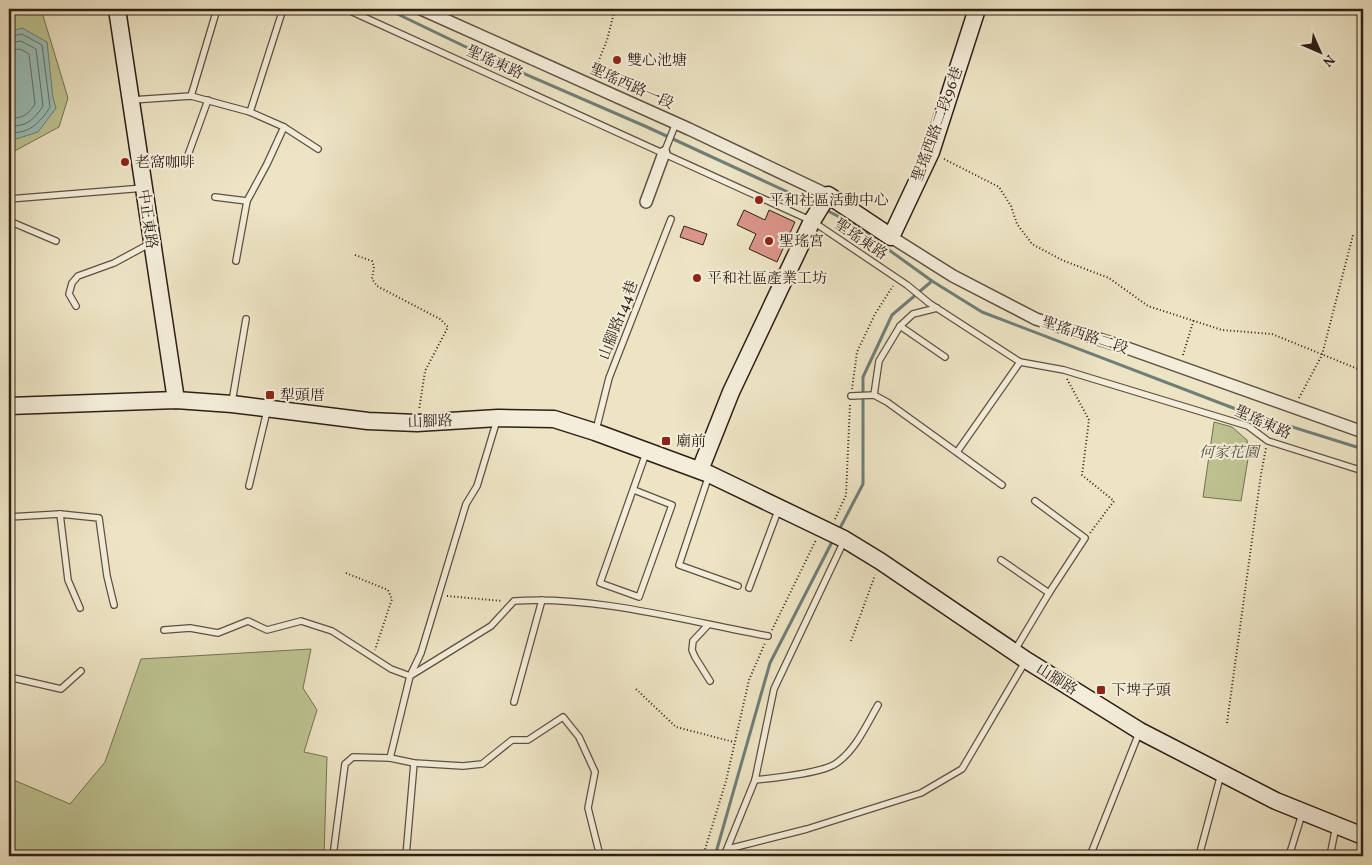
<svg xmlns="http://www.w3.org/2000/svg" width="1372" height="865" font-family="Vollkorn,'Noto Serif TC',serif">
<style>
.green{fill:#bdc391;stroke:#767054}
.water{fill:#99beb7;stroke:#6f7e77}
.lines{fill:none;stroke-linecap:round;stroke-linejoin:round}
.shore{stroke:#646e66;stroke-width:1}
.stream{stroke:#6f7e77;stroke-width:3}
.building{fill:#db958a;stroke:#2f1e16}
.lane-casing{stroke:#5e5042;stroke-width:8}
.street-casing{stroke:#5e5042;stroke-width:14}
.secondary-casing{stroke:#2f1e16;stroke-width:19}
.path{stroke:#2f1e16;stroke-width:2;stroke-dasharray:1 2.5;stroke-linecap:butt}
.lane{stroke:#f3edd9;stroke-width:5.5}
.street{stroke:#f3edd9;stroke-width:11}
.secondary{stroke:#f3edd9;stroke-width:16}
.poi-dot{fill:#8f2418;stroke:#f3edd9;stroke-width:2}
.labels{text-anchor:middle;stroke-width:4;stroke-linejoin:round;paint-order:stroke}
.poi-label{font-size:15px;fill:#2f1e16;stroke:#f3edd9;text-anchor:start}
.street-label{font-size:15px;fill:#2f1e16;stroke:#f3edd9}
.park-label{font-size:15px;font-style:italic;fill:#5a503b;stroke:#f3edd9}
</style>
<rect width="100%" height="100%" fill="#ede4c4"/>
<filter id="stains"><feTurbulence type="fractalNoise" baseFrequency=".004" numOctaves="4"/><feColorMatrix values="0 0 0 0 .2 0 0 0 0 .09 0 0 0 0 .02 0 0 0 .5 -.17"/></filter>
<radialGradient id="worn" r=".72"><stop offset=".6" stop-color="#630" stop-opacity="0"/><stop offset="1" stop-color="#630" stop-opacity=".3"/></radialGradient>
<g class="green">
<polygon points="9,9 41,9 68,98 59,127 9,154"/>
<polygon points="1214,422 1232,427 1247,440 1249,453 1241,501 1203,497"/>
<polygon points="311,649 303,688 317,710 304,752 327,757 324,856 9,856 9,778 70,804 105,762 141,659"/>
</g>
<polygon class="water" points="22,28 47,42 53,98 56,108 38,132 13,140 9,134 9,32"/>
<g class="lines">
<g class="shore">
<path d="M9 37 22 34 42 45 50 107C40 123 28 135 9 132"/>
<path d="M9 43 21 41 36 49 43 106C34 120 26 127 9 126"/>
<path d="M9 50 20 49 29 54 35 104C28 115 22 119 9 118"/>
</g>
<g class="stream">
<polyline points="387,9 493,60 647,127 816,205"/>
<polyline points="826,210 853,224 932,281 982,312 1241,411 1363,449"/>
<polyline points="839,530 863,484 863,377 892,315 932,281"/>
<polyline points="715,856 770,663 833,540"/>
</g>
</g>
<g class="building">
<polygon points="744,210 765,220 769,210 795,222 777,262 749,249 756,234 737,225"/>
<polygon points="684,226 707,234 703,245 680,237"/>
</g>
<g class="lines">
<defs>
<g id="lane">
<polyline points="346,9 812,221 907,285 929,303 1020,362 1064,370 1248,426 1268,441 1363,471"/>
<polyline points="191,96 217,9"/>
<polyline points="132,100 191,96 250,112 284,127 318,149"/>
<polyline points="250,112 283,9"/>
<polyline points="664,153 676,123"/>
<polyline points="188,155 208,100"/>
<polyline points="215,197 247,201"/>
<polyline points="9,199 144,188"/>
<polyline points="9,221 56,241"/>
<polyline points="236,261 247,201 267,164 284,127"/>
<polyline points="76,306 69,294 72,283 78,276 114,263 151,243"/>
<polyline points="900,326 945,357"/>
<polyline points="874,395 879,361 900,326 913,314 937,308"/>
<polyline points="851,396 874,395 887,402 1002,485"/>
<polyline points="232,402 246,319"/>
<polyline points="596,430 609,378 671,219"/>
<polyline points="957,452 1020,362"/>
<polyline points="709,475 679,565 738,586"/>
<polyline points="249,486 267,411"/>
<polyline points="634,490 672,505 639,597 600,583 646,453"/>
<polyline points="9,517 60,514"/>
<polyline points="1001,560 1049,593"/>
<polyline points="749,588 779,508"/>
<polyline points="80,608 68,580 60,514 99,518 107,576 114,605"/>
<polyline points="708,625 693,641 692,650 695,657 710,681"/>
<path d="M164 630 190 628 218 633 248 621 267 630 301 621 332 631 391 669 410 676 491 626 514 601C600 596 685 621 768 636"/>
<polyline points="1015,650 1049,593 1085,538 1035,501"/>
<polyline points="9,677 61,689 81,671"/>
<polyline points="514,702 542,600"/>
<polyline points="390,758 410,676 421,653 466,504 477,486 497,420"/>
<path d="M755 780C773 778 826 773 838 762 856 749 867 724 878 705"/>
<polyline points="728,849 807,829 921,793 962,769 1025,662"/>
<polyline points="333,856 345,764 353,757 390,758 414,763 463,766 482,764 512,740 528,740 563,717 579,737 595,772 588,808 600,856"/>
<polyline points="406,856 414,763"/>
<polyline points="724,856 755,780 774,689 844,541"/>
<polyline points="1090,856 1139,733"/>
<polyline points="1199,856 1221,774"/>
<polyline points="1289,856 1302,814"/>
<polyline points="1330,856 1336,826"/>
</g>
<g id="street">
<polyline points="421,9 689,129 828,195"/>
<polyline points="646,202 664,153"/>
<polyline points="891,237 953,276 1036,319 1127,348 1363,432"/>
</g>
<g id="secondary">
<polyline points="117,9 176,400"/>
<polyline points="9,406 176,400 232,404 368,421 417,423 498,418 554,419 595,432 709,474 844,539 880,561 1026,660 1140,731 1276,801 1363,836"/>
<polyline points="700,470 731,392 812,221 828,195 891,237 931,152 977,9"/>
</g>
</defs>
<use href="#lane" class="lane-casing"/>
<use href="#street" class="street-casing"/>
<use href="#secondary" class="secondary-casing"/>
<g class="path">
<polyline points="593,75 607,40 615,9"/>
<polyline points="944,159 999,187 1011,206 1017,224 1032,244 1062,260 1109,278 1148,306 1222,330 1272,334 1363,371"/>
<polyline points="355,255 372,261 374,267 372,279 377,286 440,319 448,327 425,371 419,410"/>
<polyline points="1183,355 1194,319"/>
<polyline points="1067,379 1089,420 1082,475 1114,501 1090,533"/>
<polyline points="852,389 857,352 875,314 893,286"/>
<polyline points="1299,398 1322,355 1353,235"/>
<polyline points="835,519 846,495 850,404"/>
<polyline points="346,573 388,590 392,599 375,650"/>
<polyline points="447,596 502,601"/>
<polyline points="772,630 816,540"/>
<polyline points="851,641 875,575"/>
<polyline points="636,689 676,727 734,742"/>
<polyline points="1227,723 1261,474 1266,448"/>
<polyline points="703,856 726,781 749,680 765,643"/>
</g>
<use href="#lane" class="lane"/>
<use href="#street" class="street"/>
<use href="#secondary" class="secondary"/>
</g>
<g class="poi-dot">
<circle cx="617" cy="60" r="5"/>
<circle cx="125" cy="162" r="5"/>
<circle cx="759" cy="200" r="5"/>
<circle cx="769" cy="241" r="5"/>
<circle cx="697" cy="278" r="5"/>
<rect x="265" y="390" width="10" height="10" rx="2.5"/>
<rect x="661" y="436" width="10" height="10" rx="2.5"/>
<rect x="1096" y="685" width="10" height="10" rx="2.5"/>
</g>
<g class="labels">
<g class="poi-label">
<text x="627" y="65">雙心池塘</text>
<text x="135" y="167">老窩咖啡</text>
<text x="769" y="205">平和社區活動中心</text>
<text x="779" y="246">聖瑤宮</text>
<text x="707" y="283">平和社區產業工坊</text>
<text x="280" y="400">犁頭厝</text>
<text x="676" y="446">廟前</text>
<text x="1111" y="695">下埤子頭</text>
</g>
<g class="street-label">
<text transform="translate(495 62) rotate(24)" y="5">聖瑤東路</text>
<text transform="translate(632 86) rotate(24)" y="5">聖瑤西路一段</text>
<text transform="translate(937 124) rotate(-70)" y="5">聖瑤西路二段96巷</text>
<text transform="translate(148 219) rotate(82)" y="5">中正東路</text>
<text transform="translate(861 239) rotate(34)" y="5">聖瑤東路</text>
<text transform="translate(618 320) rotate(-69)" y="5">山腳路144巷</text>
<text transform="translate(1085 335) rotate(18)" y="5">聖瑤西路二段</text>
<text transform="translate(430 421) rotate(-2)" y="5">山腳路</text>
<text transform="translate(1263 422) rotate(24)" y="5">聖瑤東路</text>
<text transform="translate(1057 679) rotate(32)" y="5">山腳路</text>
</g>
<g class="park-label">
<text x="1229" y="457">何家花園</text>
</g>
</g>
<rect width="1372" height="865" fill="none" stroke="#ede4c4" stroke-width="30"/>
<rect x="10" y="10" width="1352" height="845" fill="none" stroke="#2f1e16" stroke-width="2.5"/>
<rect x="15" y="15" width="1342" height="835" fill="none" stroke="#2f1e16"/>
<g transform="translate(1320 52) rotate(135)" stroke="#f3edd9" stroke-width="4" paint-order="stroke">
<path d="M0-4L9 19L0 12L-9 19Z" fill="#2f1e16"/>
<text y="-8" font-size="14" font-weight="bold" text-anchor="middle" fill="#2f1e16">N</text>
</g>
<rect width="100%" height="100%" filter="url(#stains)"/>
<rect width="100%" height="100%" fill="url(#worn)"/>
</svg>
